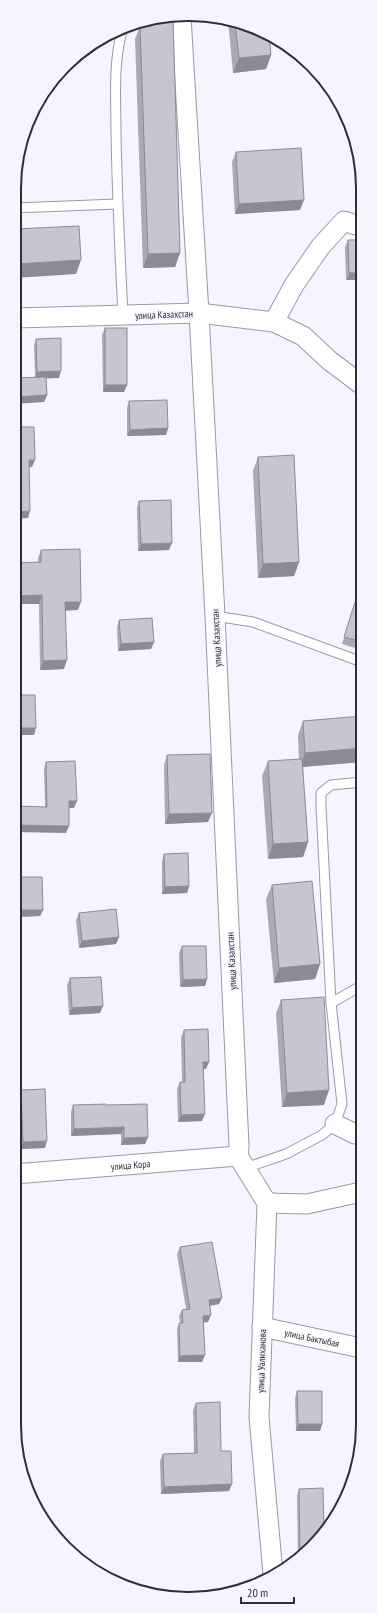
<svg xmlns="http://www.w3.org/2000/svg" width="377" height="1613" font-family="'PT Sans Narrow',sans-serif">
<style>
.lines{fill:none;stroke-linecap:round;stroke-linejoin:round}
.service-casing{stroke:#9b99a6;stroke-width:11}
.minor-casing{stroke:#9b99a6;stroke-width:21}
.path{stroke:#b9b7c0;stroke-width:2.5;stroke-dasharray:1 3;stroke-linecap:butt}
.service{stroke:#fff;stroke-width:9}
.minor{stroke:#fff;stroke-width:19}
.wall{fill:#aca9b5}
.shaded-wall{fill:#8c8a94}
.building{fill:#c8c5d3;stroke:#8c8a94}
.labels{text-anchor:middle;stroke-width:3;stroke-linejoin:round;paint-order:stroke}
.street-label{font-size:10px;fill:#302f34;stroke:#f6f4ff}
.rim{fill:none;stroke:#302f34;stroke-width:2}
</style>
<rect width="100%" height="100%" fill="#f6f4ff"/>
<g class="lines">
<defs>
<g id="service">
<path d="M122 31C113 64 116 100 116 134 117 195 120 255 123 315"/>
<polyline points="15,208 117,204"/>
<polyline points="215,616 253,622 362,662"/>
<polyline points="331,1003 361,986"/>
<polyline points="245,1168 286,1154 322,1135 335,1124 342,1104 331,1003 321,807 321,793 331,785 362,782"/>
</g>
<g id="minor">
<polyline points="181,17 199,313 274,322 294,285 321,246 344,221 362,227"/>
<polyline points="274,322 303,336 330,361 362,385"/>
<polyline points="335,1124 355,1134 361,1134"/>
<polyline points="238,1156 267,1203 259,1417 273,1574"/>
<path id="s1" d="M14 1174 238 1156 239 1146 215 616 199 313 15 318"/>
<polyline points="267,1203 307,1204 361,1192"/>
<path id="s2" d="M262 1327 361 1348"/>
</g>
</defs>
<use href="#service" class="service-casing"/>
<use href="#minor" class="minor-casing"/>
<polyline class="path" points="355,206 362,196"/>
<use href="#service" class="service"/>
<use href="#minor" class="minor"/>
</g>
<g class="wall">
<polygon points="173,18 180,253 175,267 143,268 135,39 140,26 143,25 143,20"/>
<polygon points="228,21 266,32 271,55 266,69 233,73"/>
<polygon points="63,73 60,79 58,78"/>
<polygon points="330,91 335,98 330,98"/>
<polygon points="236,152 300,210 235,214 232,162"/>
<polygon points="348,240 362,240 346,280 345,247"/>
<polygon points="105,328 127,385 124,392 103,392 102,335"/>
<polygon points="36,339 59,378 46,378 47,395 44,402 35,377 34,346"/>
<polygon points="129,401 168,428 166,435 127,436 127,408"/>
<polygon points="258,457 299,562 294,576 258,578 253,471"/>
<polygon points="139,501 169,550 138,551 137,508"/>
<polygon points="41,550 78,610 66,610 64,669 40,670 39,604 38,558"/>
<polygon points="362,604 362,650 342,644 353,609"/>
<polygon points="119,620 154,642 151,649 118,651 117,627"/>
<polygon points="303,721 362,762 303,767 308,842 303,857 268,859 262,776 268,761 299,759 298,735"/>
<polygon points="167,755 208,822 165,824 164,765"/>
<polygon points="46,762 74,808 69,808 66,833 45,807 44,769"/>
<polygon points="164,854 189,886 187,893 162,894 162,861"/>
<polygon points="18,877 43,910 40,916 16,917 15,884"/>
<polygon points="272,885 320,964 315,979 274,983 266,899"/>
<polygon points="79,913 119,937 116,944 79,948 76,920"/>
<polygon points="182,946 207,979 205,986 180,987 179,953"/>
<polygon points="70,978 100,1013 69,1015 67,985"/>
<polygon points="281,1000 324,1105 282,1107 276,1014"/>
<polygon points="184,1030 206,1069 204,1069 202,1121 178,1122 177,1089 180,1082 182,1082 181,1037"/>
<polygon points="360,1031 361,1031 361,1079 357,1079 355,1046"/>
<polygon points="21,1090 45,1148 20,1149 18,1097"/>
<polygon points="73,1105 148,1137 145,1144 121,1145 121,1134 71,1136 71,1112"/>
<polygon points="180,1247 219,1304 210,1306 208,1322 204,1322 202,1362 178,1362 177,1329 179,1323 180,1323 179,1316 182,1310 186,1309 177,1254"/>
<polygon points="297,1391 322,1424 320,1431 296,1431 295,1398"/>
<polygon points="196,1403 221,1451 229,1491 161,1494 160,1461 163,1454 194,1453 193,1410"/>
<polygon points="299,1489 324,1530 298,1560 297,1496"/>
</g>
<g class="shaded-wall">
<polygon points="271,55 266,69 233,73 239,58"/>
<polygon points="332,93 335,98 330,98"/>
<polygon points="304,200 300,210 235,214 239,204"/>
<polygon points="180,253 175,267 143,268 148,254"/>
<polygon points="81,260 76,274 15,278 15,264"/>
<polygon points="349,273 362,273 362,280 346,280"/>
<polygon points="61,371 59,378 35,379 37,372"/>
<polygon points="105,385 127,385 124,392 103,392"/>
<polygon points="47,395 44,402 15,404 15,397"/>
<polygon points="168,428 166,435 127,436 130,430"/>
<polygon points="29,460 35,460 32,467 26,467"/>
<polygon points="30,511 28,518 15,519 15,512"/>
<polygon points="172,543 169,550 138,551 141,544"/>
<polygon points="299,562 294,576 258,578 263,564"/>
<polygon points="42,595 39,604 15,604 15,596"/>
<polygon points="65,602 81,602 78,610 62,611"/>
<polygon points="154,642 151,649 118,651 121,644"/>
<polygon points="67,660 64,669 40,670 43,661"/>
<polygon points="15,728 36,728 34,735 15,735"/>
<polygon points="362,748 362,762 300,767 305,753"/>
<polygon points="69,801 77,801 74,808 67,808"/>
<polygon points="212,813 208,822 165,824 169,814"/>
<polygon points="15,825 69,826 66,833 15,832"/>
<polygon points="308,842 303,857 268,859 273,844"/>
<polygon points="189,886 187,893 162,894 165,887"/>
<polygon points="19,910 43,910 40,916 16,917"/>
<polygon points="119,937 116,944 79,948 82,941"/>
<polygon points="320,964 315,979 274,983 279,968"/>
<polygon points="207,979 205,986 180,987 183,980"/>
<polygon points="103,1006 100,1013 69,1015 72,1008"/>
<polygon points="203,1062 209,1062 206,1069 201,1069"/>
<polygon points="361,1068 361,1079 357,1079"/>
<polygon points="329,1090 324,1105 282,1107 287,1093"/>
<polygon points="205,1114 202,1121 178,1122 181,1115"/>
<polygon points="124,1127 121,1134 71,1136 74,1129"/>
<polygon points="148,1137 145,1144 121,1145 124,1138"/>
<polygon points="47,1141 45,1148 20,1149 23,1142"/>
<polygon points="222,1298 219,1304 207,1306 209,1300"/>
<polygon points="211,1315 208,1322 201,1323 203,1316"/>
<polygon points="205,1355 202,1362 178,1362 180,1356"/>
<polygon points="298,1424 322,1424 320,1431 296,1431"/>
<polygon points="232,1484 229,1491 161,1494 164,1487"/>
</g>
<g class="building">
<polygon points="173,18 180,253 148,254 140,26 148,25 148,20"/>
<polygon points="235,23 266,32 269,34 271,55 239,58"/>
<polygon points="301,148 304,200 239,204 236,152"/>
<polygon points="79,226 81,260 15,264 15,229"/>
<polygon points="348,240 362,240 362,273 349,273"/>
<rect x="105" y="328" width="22" height="57"/>
<polygon points="61,338 61,371 37,372 36,339"/>
<polygon points="46,377 47,395 15,397 15,378"/>
<polygon points="167,400 168,428 130,430 129,401"/>
<polygon points="15,427 34,427 35,460 29,460 30,511 15,512"/>
<polygon points="294,455 299,562 263,564 258,457"/>
<polygon points="171,500 172,543 141,544 139,501"/>
<polygon points="80,549 81,602 65,602 67,660 43,661 42,595 15,596 15,563 41,562 41,550"/>
<polygon points="355,602 362,604 362,642 344,637"/>
<polygon points="152,618 154,642 121,644 119,620"/>
<polygon points="15,695 35,695 36,728 15,728"/>
<polygon points="362,716 362,748 305,753 303,721"/>
<polygon points="210,754 212,813 169,814 167,755"/>
<polygon points="302,759 308,842 273,844 268,761"/>
<polygon points="75,761 77,801 69,801 69,826 15,825 15,806 47,807 46,762"/>
<polygon points="188,853 189,886 165,887 164,854"/>
<polygon points="18,877 42,877 43,910 19,910"/>
<polygon points="312,881 320,964 279,968 272,885"/>
<polygon points="116,909 119,937 82,941 79,913"/>
<polygon points="182,946 206,946 207,979 183,980"/>
<polygon points="101,977 103,1006 72,1008 70,978"/>
<polygon points="324,997 329,1090 287,1093 281,1000"/>
<polygon points="208,1029 209,1062 203,1062 205,1114 181,1115 180,1082 185,1082 184,1030"/>
<polygon points="360,1031 361,1031 361,1048"/>
<polygon points="45,1089 47,1141 23,1142 21,1090"/>
<polygon points="106,1104 106,1105 147,1104 148,1137 124,1138 124,1127 74,1129 73,1105"/>
<polygon points="212,1242 222,1298 209,1300 211,1315 203,1316 205,1355 180,1356 179,1323 183,1323 182,1310 190,1309 180,1247"/>
<polygon points="297,1391 322,1391 322,1424 298,1424"/>
<polygon points="220,1402 221,1451 231,1451 232,1484 164,1487 163,1454 197,1453 196,1403"/>
<polygon points="323,1488 324,1530 300,1557 299,1489"/>
</g>
<g class="labels">
<g class="street-label">
<text transform="translate(164 314) rotate(-2)" y="4">улица Казахстан</text>
<text transform="translate(216 638) rotate(-93)" y="4">улица Казахстан</text>
<text transform="translate(231 961) rotate(-93)" y="4">улица Казахстан</text>
<text dy="4" stroke="none"><textPath href="#s1" startOffset="117">улица Кора</textPath></text>
<text dy="4" stroke="none"><textPath href="#s2" startOffset="51">улица Бактыбая</textPath></text>
<text transform="translate(261 1361) rotate(-88)" y="4">улица Уалиханова</text>
</g>
</g>
<path d="M0 0H377V1613H0ZM188 21H189A167 167 0 0 1 356 188V1425A167 167 0 0 1 189 1592H188A167 167 0 0 1 21 1425V188A167 167 0 0 1 188 21Z" fill="#f6f4ff" fill-rule="evenodd"/>
<path class="rim" d="M188 21H189A167 167 0 0 1 356 188V1425A167 167 0 0 1 189 1592H188A167 167 0 0 1 21 1425V188A167 167 0 0 1 188 21Z"/>
<path d="M241 1597v6h53v-6" fill="none" stroke="#302f34" stroke-width="2"/>
<text x="247" y="1597" font-size="12" fill="#302f34" stroke="#f6f4ff" stroke-width="3" paint-order="stroke">20 m</text>
</svg>
